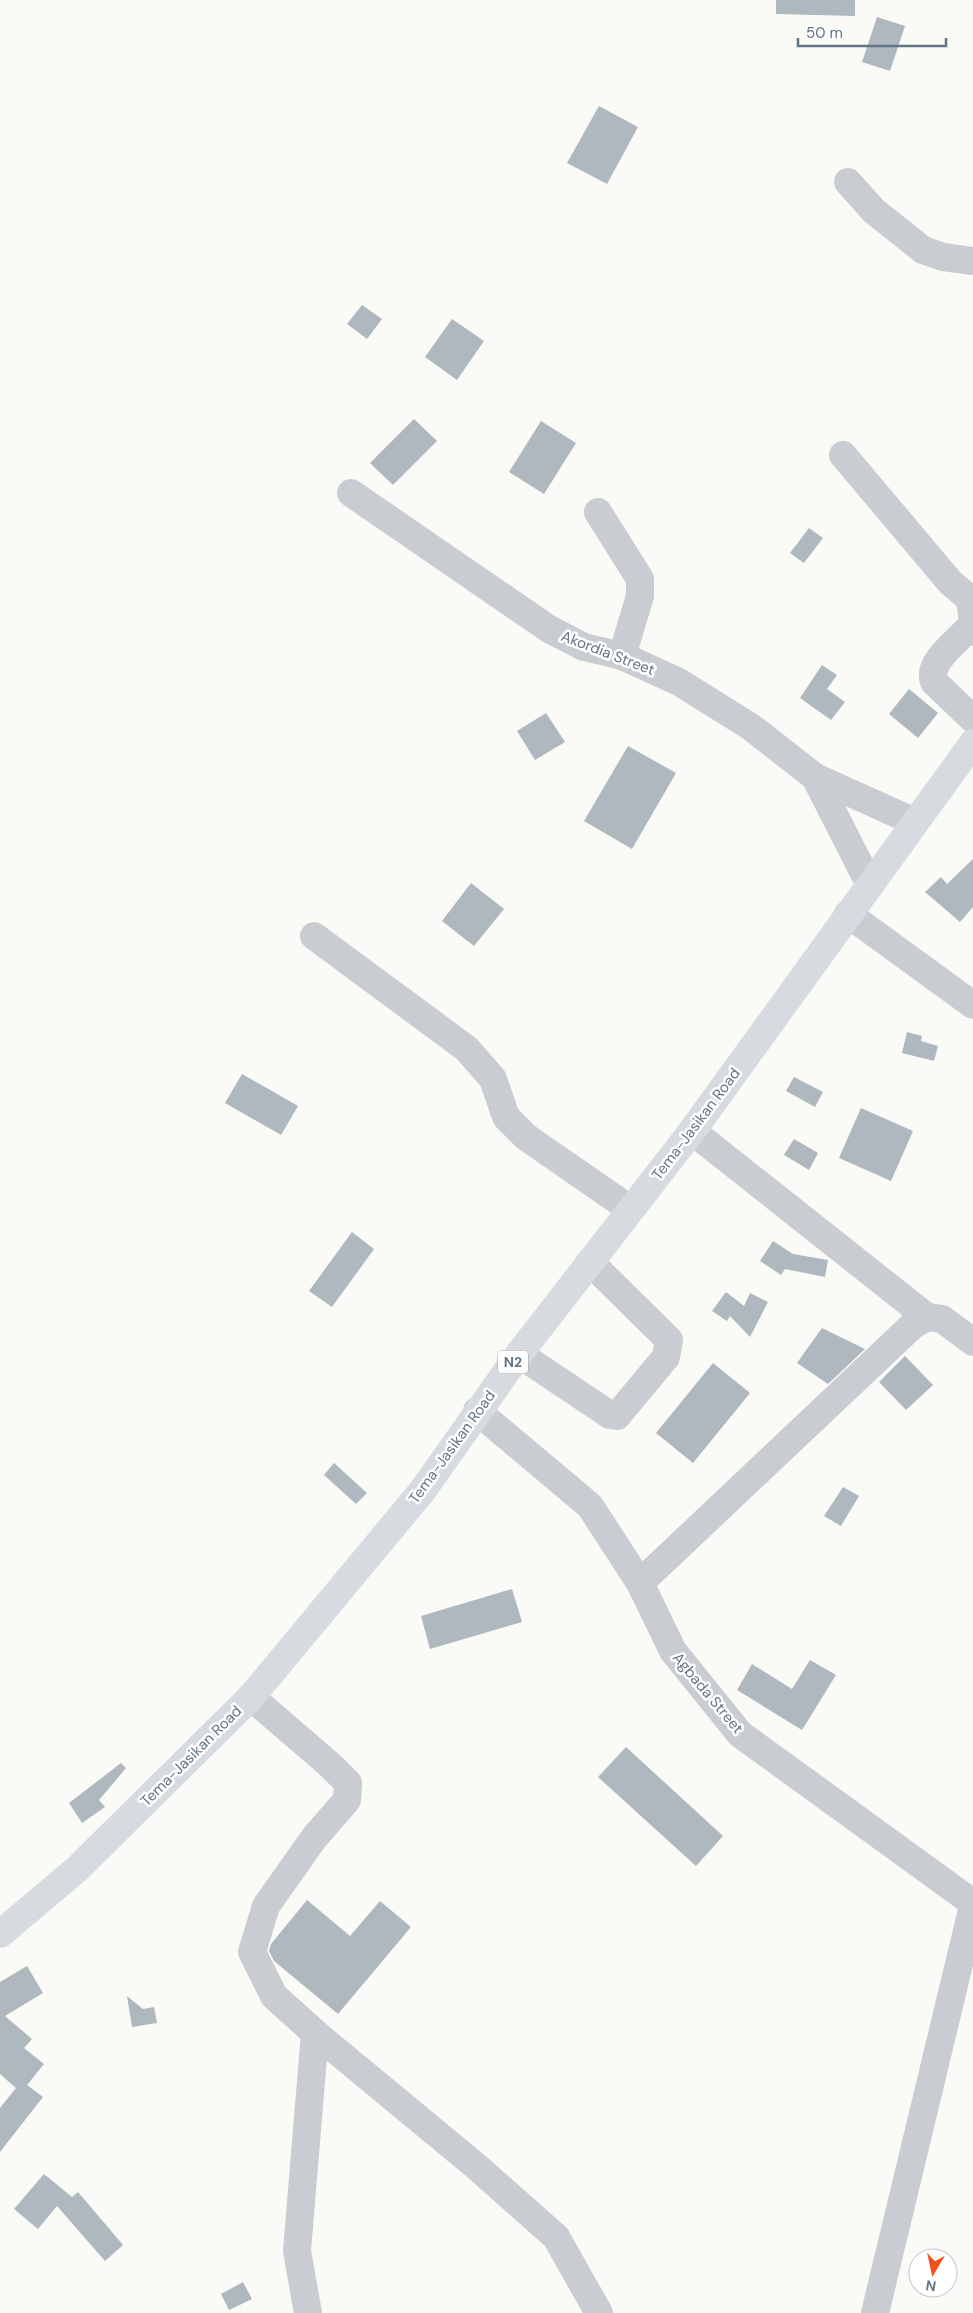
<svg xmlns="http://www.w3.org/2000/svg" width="973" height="2313" font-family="'DM Sans',sans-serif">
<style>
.building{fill:#afb8bf}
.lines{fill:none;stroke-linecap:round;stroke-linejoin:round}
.minor{stroke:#c9cdd1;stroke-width:28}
.highway{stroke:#d6dbdf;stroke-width:28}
.labels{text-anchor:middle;stroke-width:5;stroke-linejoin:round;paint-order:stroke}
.shield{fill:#fff;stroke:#919eaa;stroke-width:1}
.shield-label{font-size:14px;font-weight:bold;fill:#627585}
.street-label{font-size:15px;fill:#627585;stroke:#fff}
</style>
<rect width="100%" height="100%" fill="#fafaf7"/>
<g class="building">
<polygon points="776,0 855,0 855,16 776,14"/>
<polygon points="877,17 905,26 890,71 862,62"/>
<polygon points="599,106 638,127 607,184 567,163"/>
<polygon points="362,305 382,319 367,339 347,324"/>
<polygon points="452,319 484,341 457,380 425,357"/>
<polygon points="414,419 437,441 393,485 370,463"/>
<polygon points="541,421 576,443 544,494 509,472"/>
<polygon points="809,528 823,538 804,563 790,553"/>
<polygon points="822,665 837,675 827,689 845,702 831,720 800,698"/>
<polygon points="909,689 938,713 918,738 889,714"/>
<polygon points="546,713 565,742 535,760 517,731"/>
<polygon points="628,746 676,773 632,849 584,821"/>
<polygon points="973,859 973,907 960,922 925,892 941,877 947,884"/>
<polygon points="471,883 504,909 474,946 442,921"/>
<polygon points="907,1032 922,1036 921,1041 938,1046 934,1061 902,1053"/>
<polygon points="242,1074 298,1106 281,1135 225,1103"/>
<polygon points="794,1077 823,1092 815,1107 786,1091"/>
<polygon points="861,1108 913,1131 891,1181 839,1158"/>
<polygon points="794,1139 818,1153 809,1170 784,1155"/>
<polygon points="352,1232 374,1249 332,1307 309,1291"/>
<polygon points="773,1241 793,1254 828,1260 825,1277 785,1269 781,1275 760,1261"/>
<polygon points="726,1292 744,1306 750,1293 768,1302 750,1337 730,1316 727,1321 712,1311"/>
<polygon points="822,1328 865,1349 828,1384 797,1363"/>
<polygon points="905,1356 933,1385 906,1410 879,1382"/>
<polygon points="713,1363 750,1393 693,1463 656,1433"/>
<polygon points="334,1463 367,1493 356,1504 324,1475"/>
<polygon points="843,1487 859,1496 841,1526 824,1516"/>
<polygon points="512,1589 522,1622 430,1649 421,1616"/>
<polygon points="810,1660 836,1675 802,1730 737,1690 752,1664 792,1689"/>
<polygon points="626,1747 723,1836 696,1866 598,1777"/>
<polygon points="121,1763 126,1768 99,1800 105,1807 82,1823 69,1803"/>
<polygon points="307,1900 350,1936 380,1901 411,1927 338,2014 274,1961 269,1951 271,1944"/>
<polygon points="27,1966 43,1993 5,2016 32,2039 24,2048 44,2064 27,2085 43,2097 0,2152 0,2108 16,2088 0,2074 0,1982"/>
<polygon points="127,1996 143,2009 154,2007 157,2023 132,2027"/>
<polygon points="44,2174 72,2197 78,2192 123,2245 105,2261 57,2206 38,2229 14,2209"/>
<polygon points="243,2282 252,2299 229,2310 221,2294"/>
</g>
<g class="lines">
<g class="minor">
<polyline points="848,182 874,211 923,250 943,257 973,261"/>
<polyline points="843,455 950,582 970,599 973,623"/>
<polyline points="351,493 549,629 584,647 622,656 679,682 751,727 815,777 870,885"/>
<polyline points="598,512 640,579 640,596 622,656"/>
<path d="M973 632 966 631C954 644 927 663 934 682L973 719"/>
<polyline points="815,777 915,822"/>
<polyline points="848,914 973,1005"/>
<polyline points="314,936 467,1049 493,1079 506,1117 526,1137 630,1209"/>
<polyline points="692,1131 927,1317"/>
<polyline points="519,1354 610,1415 617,1416 666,1357 669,1340 590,1262"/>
<polyline points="477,1411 590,1506 640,1583 673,1651 740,1734 973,1903"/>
<polyline points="640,1583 913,1325 927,1317 942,1319 973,1342"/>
<polyline points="251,1697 330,1765 348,1783 347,1800 314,1838 266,1906 252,1952 274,1996 315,2033 477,2167 556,2237 599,2313"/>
<polyline points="308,2313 297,2251 315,2033"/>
<polyline points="875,2313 973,1906"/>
</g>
<polyline class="highway" points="0,1934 77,1869 251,1697 423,1490 519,1354 692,1131 973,743"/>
</g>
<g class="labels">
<rect class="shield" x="498" y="1350.5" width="30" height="23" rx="4"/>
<g class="shield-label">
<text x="513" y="1367">N2</text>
</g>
<g class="street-label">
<text transform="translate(608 653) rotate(21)" y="5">Akordia Street</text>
<text transform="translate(696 1124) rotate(-53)" y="5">Tema-Jasikan Road</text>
<text transform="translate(452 1447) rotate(-54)" y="5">Tema-Jasikan Road</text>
<text transform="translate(708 1693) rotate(50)" y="5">Agbada Street</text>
<text transform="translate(191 1756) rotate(-45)" y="5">Tema-Jasikan Road</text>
</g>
</g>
<g transform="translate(933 2273) rotate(189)"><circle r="24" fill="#ffffff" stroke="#c0c8ce"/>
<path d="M0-4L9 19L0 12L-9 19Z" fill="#f4501d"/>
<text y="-8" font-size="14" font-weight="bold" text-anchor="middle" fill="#627585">N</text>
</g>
<path d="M798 38v8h148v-8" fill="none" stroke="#627585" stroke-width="2.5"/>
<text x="806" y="38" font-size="15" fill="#627585" stroke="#ffffff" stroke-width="4" paint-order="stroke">50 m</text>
</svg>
